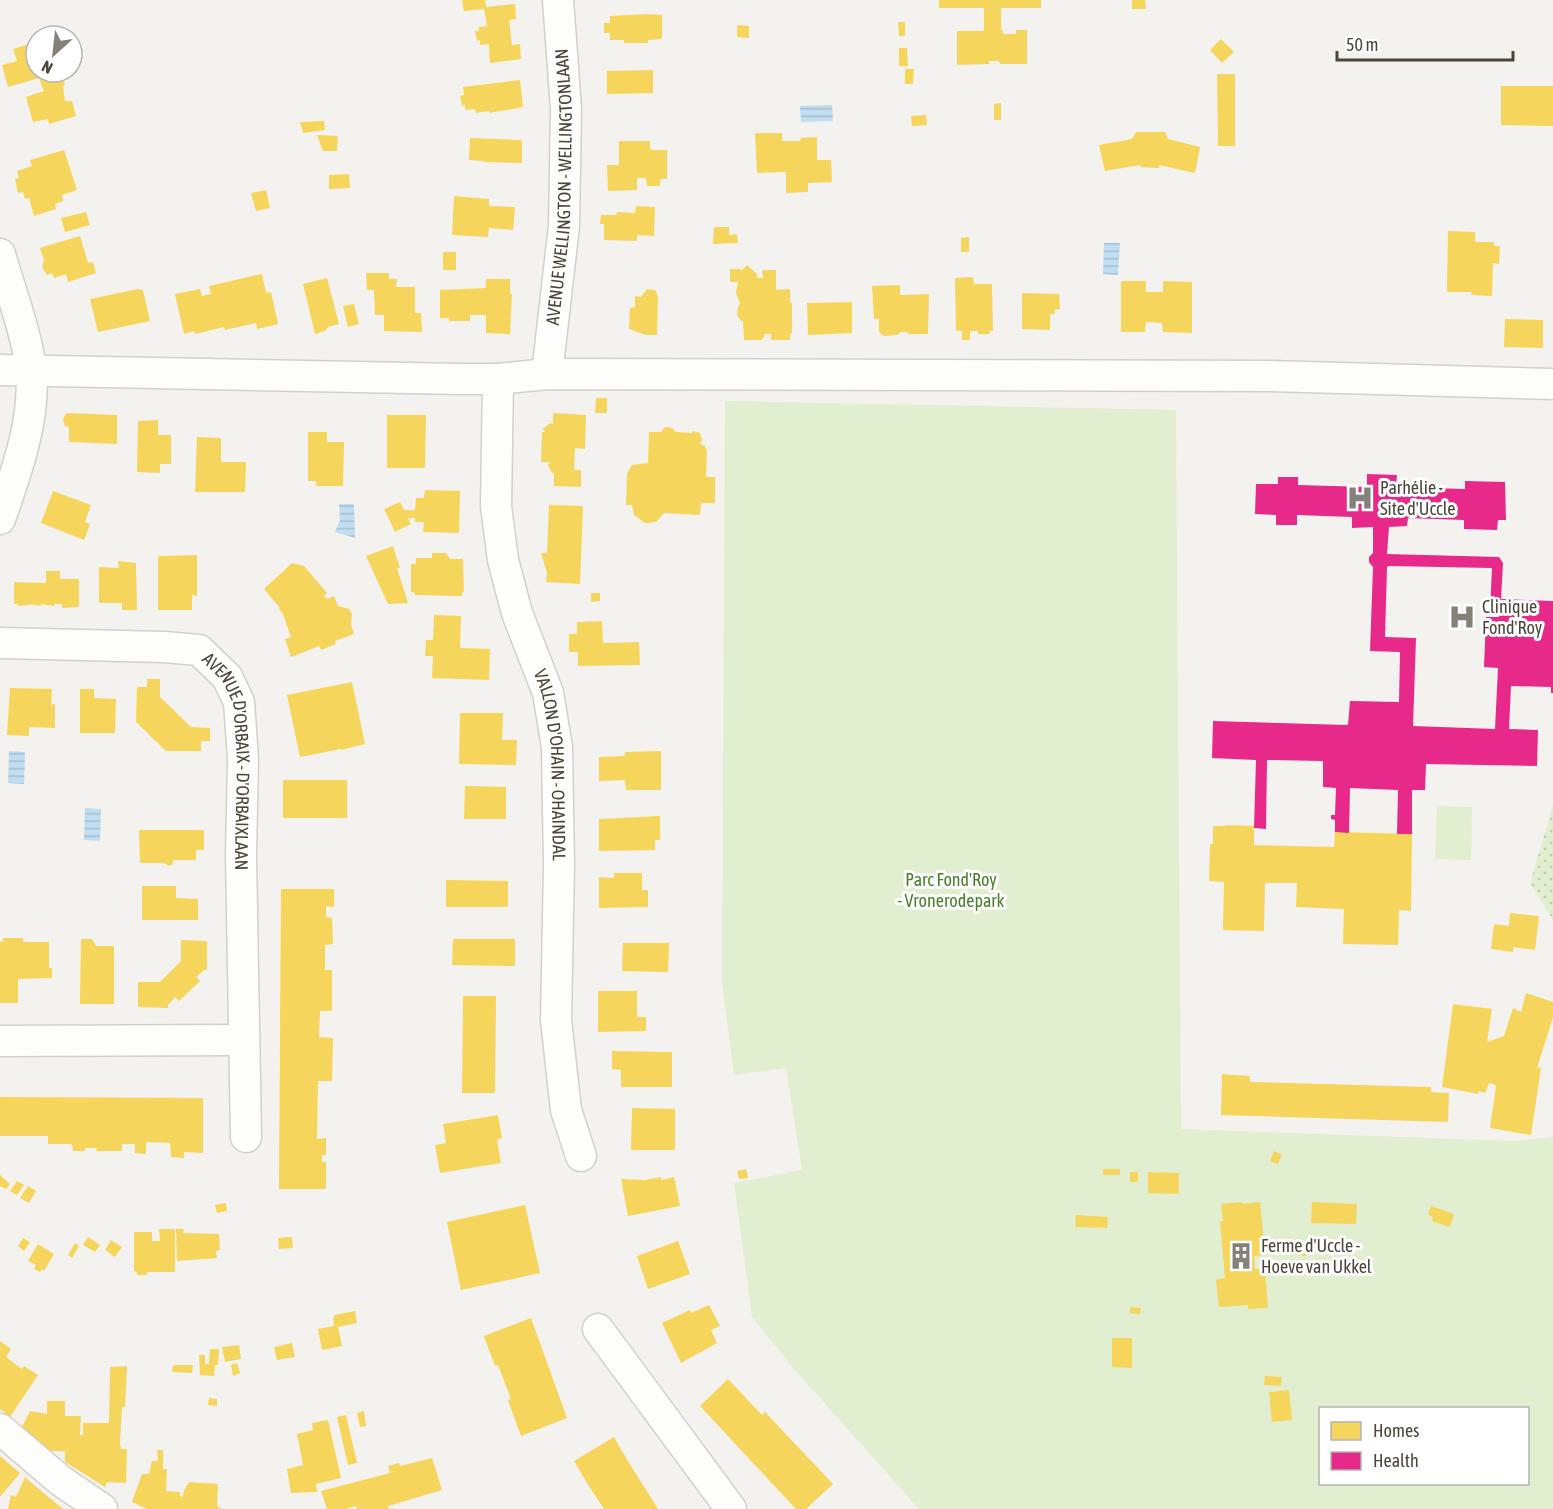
<svg xmlns="http://www.w3.org/2000/svg" width="1553" height="1509" font-family="'Asap Condensed',sans-serif">
<style>
.grass{fill:url(#grass-dots)}
.green{fill:#e1eecf;fill-rule:evenodd}
.water{fill:url(#water-rules)}
.homes{fill:#f6d55c}
.health{fill:#e7298a;fill-rule:evenodd}
.lines{fill:none;stroke-linecap:round;stroke-linejoin:round}
.minor-casing{stroke:#d2d0cb;stroke-width:33}
.minor{stroke:#fdfdfc;stroke-width:30}
.labels{text-anchor:middle;stroke-width:6;stroke-linejoin:round;paint-order:stroke}
.street-label{font-size:18px;fill:#4b4439;stroke:#fff}
.poi-label{font-size:18px;fill:#4b4439;stroke:#fff;text-anchor:start}
.park-label{font-size:18px;fill:#4a7f2a;stroke:#fff}
</style>
<defs>
<pattern id="grass-dots" width="8" height="8" patternUnits="userSpaceOnUse" patternTransform="scale(1.5)"><rect width="8" height="8" fill="#e1eecf"/><path d="M2 2h.1M6 6h.1" fill="none" stroke="#c3cdb2" stroke-width="1.8" stroke-linecap="round"/></pattern>
<pattern id="water-rules" width="6" height="5" patternUnits="userSpaceOnUse" patternTransform="scale(1.5)"><rect width="6" height="5" fill="#c0ddf1"/><path d="M0 2.5h6" fill="none" stroke="#a6bfcf"/></pattern>
</defs>
<rect width="100%" height="100%" fill="#f4f2ee"/>
<polygon class="grass" points="1553,805 1553,920 1530,883"/>
<g class="green">
<path d="M725 401 1176 410 1181 1129 1515 1141 1553 1137V1509H919L794 1369 752 1317 734 1183 802 1170 786 1068 734 1075 722 982ZM1320 1408H1528V1484H1320Z"/>
<polygon points="1437,806 1472,807 1471,860 1435,859"/>
</g>
<g class="water">
<polygon points="832,105 833,121 801,122 800,106"/>
<polygon points="1104,243 1120,243 1118,275 1103,274"/>
<polygon points="339,504 354,504 355,538 335,532 340,520"/>
<polygon points="9,751 25,752 24,784 8,783"/>
<polygon points="85,808 101,809 100,841 84,840"/>
</g>
<g class="homes">
<polygon points="462,0 485,0 486,7 515,4 516,19 509,20 512,45 520,44 521,59 490,63 489,44 480,45 480,40 477,41 475,31 479,31 479,27 487,26 484,9 464,11"/>
<polygon points="939,0 1041,0 1041,8 1001,8 1001,30 1003,30 1003,34 1016,34 1016,30 1027,30 1027,64 1000,64 999,61 989,61 989,64 957,65 957,31 984,31 984,8 939,8"/>
<polygon points="1132,0 1145,0 1146,9 1132,9"/>
<polygon points="647,14 662,15 662,39 648,40 648,43 624,43 624,40 610,40 610,33 604,33 604,23 610,23 610,16"/>
<polygon points="898,22 905,22 905,36 899,36"/>
<polygon points="737,25 749,26 749,38 737,37"/>
<polygon points="1221,39 1234,52 1222,63 1210,50"/>
<polygon points="36,42 36,72 72,72 73,74 63,78 65,85 63,86 65,101 72,101 76,116 49,124 48,119 33,122 26,97 44,91 39,78 8,87 2,65 17,61 13,49"/>
<polygon points="899,48 907,48 908,66 899,66"/>
<polygon points="905,69 914,69 913,84 905,84"/>
<polygon points="653,70 653,93 607,94 607,71"/>
<polygon points="1217,74 1235,74 1235,146 1218,146"/>
<polygon points="520,80 523,107 489,113 489,111 476,113 475,109 465,110 465,105 462,106 460,96 464,95 463,87"/>
<polygon points="1501,86 1553,86 1553,126 1501,125"/>
<polygon points="1001,103 1001,120 994,120 994,104"/>
<polygon points="926,115 927,125 912,126 911,116"/>
<polygon points="324,121 325,130 303,133 300,122"/>
<polygon points="1136,132 1165,132 1168,139 1200,147 1195,173 1159,165 1159,168 1140,167 1140,165 1105,171 1099,145 1132,139"/>
<polygon points="755,133 782,133 782,141 800,141 801,138 817,137 817,160 831,160 832,182 808,183 808,192 786,193 786,172 757,173"/>
<polygon points="317,135 338,136 337,151 323,151"/>
<polygon points="470,138 522,140 522,163 484,162 483,161 469,160"/>
<polygon points="619,141 650,141 650,150 667,150 667,179 660,179 660,186 647,186 646,178 637,178 637,190 608,191 607,165 619,165"/>
<polygon points="64,150 77,190 62,195 63,201 55,204 56,209 34,216 29,198 25,199 23,192 18,193 15,179 19,178 17,171 32,166 30,160"/>
<polygon points="349,174 350,188 329,189 329,175"/>
<polygon points="266,190 270,208 256,211 251,193"/>
<polygon points="454,196 489,199 489,206 515,207 513,230 489,228 488,237 452,235"/>
<polygon points="636,206 655,207 654,236 637,235 637,241 604,240 604,224 600,224 601,215 616,215 617,212 635,213"/>
<polygon points="86,212 90,225 65,232 61,218"/>
<polygon points="714,227 729,227 729,235 737,234 738,243 713,244"/>
<polygon points="1448,231 1475,232 1475,242 1494,242 1494,246 1500,246 1499,264 1493,263 1492,296 1471,295 1472,292 1447,292"/>
<polygon points="80,236 88,263 93,262 96,273 68,282 66,274 54,278 52,273 47,275 42,267 44,260 40,248"/>
<polygon points="969,237 969,252 961,252 961,238"/>
<rect x="443" y="252" width="13" height="18"/>
<polygon points="747,265 757,274 757,278 763,278 762,270 776,270 776,290 790,289 790,302 792,303 792,333 790,334 790,340 771,340 771,334 765,334 762,340 744,340 743,321 741,321 737,315 738,307 740,304 736,293 738,282 730,282 730,269 741,269 741,271"/>
<polygon points="366,273 389,273 389,279 397,279 396,287 415,287 415,313 421,313 422,332 384,331 384,315 375,315 374,290 367,290"/>
<polygon points="262,274 266,293 271,292 278,324 257,329 256,323 225,330 224,327 195,334 194,331 184,334 175,294 200,289 202,296 211,294 209,286"/>
<polygon points="973,277 974,284 992,284 993,331 989,331 990,334 978,334 978,331 970,331 970,340 962,340 962,331 956,331 955,278"/>
<polygon points="327,278 339,324 328,327 325,331 315,334 303,284"/>
<polygon points="486,279 510,279 510,294 512,294 510,334 486,333 486,315 470,315 470,321 449,321 449,318 440,318 440,290 486,288"/>
<polygon points="1121,281 1146,281 1146,292 1163,292 1163,281 1192,282 1192,333 1163,332 1162,323 1146,322 1145,332 1121,332"/>
<polygon points="900,285 900,295 929,294 928,334 908,334 908,332 901,332 897,335 884,336 879,332 879,319 874,319 872,286"/>
<polygon points="138,289 143,290 150,321 98,332 90,299"/>
<polygon points="647,289 655,290 658,296 657,335 646,335 629,329 630,308 635,307 635,296 641,297"/>
<polygon points="1022,293 1059,294 1060,309 1054,310 1055,314 1050,314 1050,330 1022,329"/>
<polygon points="852,302 852,333 808,335 807,303"/>
<polygon points="354,304 359,324 348,327 343,306"/>
<polygon points="1505,319 1543,320 1543,348 1504,347"/>
<polygon points="596,398 607,398 607,413 595,413"/>
<polygon points="68,413 117,415 117,444 69,442 69,427 65,426 63,420 65,415"/>
<polygon points="553,413 586,415 585,449 575,448 574,470 581,470 581,487 554,486 554,473 552,473 548,465 550,462 541,462 542,432 545,432 543,429 550,423 553,424"/>
<polygon points="387,415 426,415 425,468 387,468"/>
<polygon points="158,420 158,435 171,435 171,464 160,464 160,473 137,472 138,421"/>
<polygon points="665,427 672,428 676,432 692,433 693,431 700,433 702,440 700,444 705,446 707,451 706,477 715,477 715,503 701,503 700,515 664,513 656,522 645,523 634,515 632,505 626,505 627,474 632,465 648,463 649,432 661,432"/>
<polygon points="308,432 327,432 327,442 344,442 343,486 316,486 316,481 308,481"/>
<polygon points="197,437 221,438 221,462 246,462 245,492 195,492"/>
<polygon points="425,490 460,491 459,533 423,532 424,522 415,522 415,518 408,518 411,524 395,532 384,509 400,502 404,510 415,510 416,498 424,498"/>
<polygon points="53,491 91,505 85,522 90,524 84,540 41,523"/>
<polygon points="549,505 583,506 580,584 546,582 547,573 541,553 547,553"/>
<polygon points="393,546 400,568 397,568 408,603 388,604 366,556"/>
<polygon points="432,553 446,553 450,559 463,559 464,592 462,592 462,596 415,595 415,593 411,592 411,564 416,564 416,558 432,558"/>
<polygon points="197,555 197,596 192,595 192,610 158,610 158,556"/>
<polygon points="118,561 136,563 137,610 122,610 122,603 99,603 99,567 119,568"/>
<polygon points="292,563 304,566 327,593 324,596 327,599 334,596 338,606 349,609 352,614 351,624 354,634 335,641 336,644 321,650 319,646 291,657 285,639 291,637 283,614 279,609 280,608 264,589"/>
<polygon points="46,571 60,571 60,579 79,579 79,607 62,608 62,604 55,604 54,606 41,604 41,606 29,604 29,605 18,606 18,604 14,604 14,582 46,583"/>
<polygon points="591,593 600,593 600,601 591,602"/>
<polygon points="434,615 461,616 460,648 490,649 489,680 432,678 433,656 425,656 426,640 433,640"/>
<polygon points="602,621 603,643 639,642 640,665 578,666 578,652 569,652 569,634 577,634 577,622"/>
<polygon points="147,679 160,679 160,697 191,727 210,728 210,741 201,741 201,751 166,751 136,722 137,687 147,687"/>
<polygon points="352,682 365,744 341,750 341,749 300,757 287,695"/>
<polygon points="10,688 52,689 51,705 55,704 55,728 29,727 29,736 7,735"/>
<polygon points="80,689 94,689 94,698 116,699 115,733 80,733"/>
<polygon points="460,713 503,713 502,740 517,740 516,765 459,764"/>
<polygon points="661,751 661,790 626,790 625,780 599,781 599,757 625,756 625,752"/>
<rect x="283" y="780" width="64" height="38"/>
<polygon points="465,786 506,787 506,819 464,819"/>
<polygon points="660,816 660,840 655,840 655,850 599,851 599,819"/>
<polygon points="1225,825 1254,826 1254,845 1334,847 1335,832 1412,834 1411,911 1399,910 1398,945 1343,944 1344,909 1296,907 1297,883 1265,883 1264,931 1223,930 1224,882 1209,881 1210,844 1213,844 1213,826 1225,826"/>
<polygon points="139,830 204,830 204,850 196,850 196,860 173,860 173,864 169,866 164,863 140,863"/>
<polygon points="614,873 642,873 642,890 648,890 648,907 599,908 599,877 614,878"/>
<polygon points="446,880 508,881 508,907 446,907"/>
<polygon points="142,886 176,886 176,898 198,899 198,920 142,920"/>
<polygon points="281,889 334,889 334,907 326,906 326,917 332,918 333,944 325,945 325,970 332,970 332,1011 320,1011 319,1037 333,1038 332,1081 318,1081 317,1139 326,1138 326,1155 322,1155 322,1162 326,1162 326,1189 279,1189"/>
<polygon points="1510,913 1539,916 1535,950 1513,947 1513,952 1491,949 1494,924 1509,926"/>
<polygon points="3,938 23,938 23,942 49,942 49,968 52,968 52,978 18,979 18,1003 0,1003 0,941 3,942"/>
<polygon points="81,939 92,939 96,946 114,946 114,1004 80,1004"/>
<polygon points="453,939 515,939 515,966 452,965"/>
<polygon points="181,940 207,941 207,970 204,970 196,977 200,981 179,1001 175,997 168,1005 168,1008 138,1007 138,982 160,982 181,961"/>
<polygon points="623,943 669,943 668,972 622,971"/>
<polygon points="598,991 637,991 637,1017 646,1017 646,1031 598,1032"/>
<polygon points="1526,993 1553,1002 1553,1017 1537,1068 1541,1068 1531,1135 1490,1128 1496,1086 1494,1084 1489,1083 1485,1093 1479,1091 1478,1094 1442,1087 1453,1004 1492,1009 1487,1042 1504,1036 1513,1008 1521,1012"/>
<polygon points="463,996 496,996 495,1093 462,1093"/>
<polygon points="612,1051 672,1052 672,1087 621,1087 621,1070 612,1069"/>
<polygon points="1222,1074 1250,1076 1250,1082 1431,1087 1431,1092 1449,1093 1448,1122 1221,1115"/>
<polygon points="0,1097 203,1098 203,1153 184,1152 184,1158 171,1157 170,1143 146,1142 146,1154 135,1153 135,1144 122,1144 122,1151 96,1151 97,1148 85,1148 85,1151 73,1151 72,1144 48,1144 48,1136 0,1136"/>
<polygon points="632,1108 675,1109 675,1150 631,1150"/>
<polygon points="498,1115 502,1138 497,1140 501,1163 440,1173 435,1145 446,1143 443,1124"/>
<polygon points="1274,1151 1282,1155 1278,1164 1270,1161"/>
<polygon points="746,1169 748,1178 739,1179 737,1171"/>
<rect x="1103" y="1169" width="17" height="6"/>
<rect x="1130" y="1172" width="8" height="10"/>
<polygon points="1148,1172 1179,1173 1179,1194 1148,1193"/>
<polygon points="0,1175 10,1184 6,1189 0,1186"/>
<polygon points="661,1177 661,1180 674,1177 680,1206 628,1216 621,1179 645,1180"/>
<polygon points="17,1181 24,1185 17,1195 10,1191"/>
<polygon points="28,1186 36,1191 29,1203 20,1198"/>
<polygon points="1242,1202 1242,1204 1260,1202 1265,1255 1254,1256 1255,1269 1265,1269 1268,1308 1248,1309 1248,1305 1219,1307 1216,1280 1225,1278 1220,1221 1223,1221 1221,1204"/>
<polygon points="1312,1202 1357,1204 1356,1224 1311,1223"/>
<polygon points="226,1203 227,1211 217,1213 215,1205"/>
<polygon points="525,1205 540,1273 461,1290 447,1222"/>
<polygon points="1431,1206 1454,1214 1450,1227 1432,1221 1433,1217 1428,1214"/>
<polygon points="1076,1215 1108,1217 1107,1228 1075,1227"/>
<polygon points="159,1229 175,1229 175,1272 147,1272 147,1275 137,1275 137,1272 134,1271 134,1232 152,1232 152,1241 160,1241"/>
<polygon points="176,1229 184,1229 183,1233 219,1234 220,1250 216,1251 217,1258 177,1261"/>
<polygon points="88,1237 100,1245 95,1252 83,1245"/>
<polygon points="292,1237 293,1248 279,1249 278,1238"/>
<polygon points="23,1238 30,1242 24,1251 18,1246"/>
<polygon points="111,1240 122,1247 115,1257 105,1250"/>
<polygon points="678,1241 690,1274 648,1289 637,1256"/>
<polygon points="75,1243 79,1246 72,1258 68,1255"/>
<polygon points="38,1244 54,1254 44,1271 42,1269 40,1272 34,1269 36,1265 28,1261"/>
<polygon points="1289,1244 1307,1245 1306,1256 1288,1254"/>
<polygon points="709,1305 720,1326 711,1330 717,1343 681,1363 662,1323 690,1310 691,1313"/>
<polygon points="1130,1307 1141,1308 1140,1314 1130,1313"/>
<polygon points="355,1311 357,1323 338,1327 342,1346 322,1350 318,1329 334,1326 333,1317 335,1315"/>
<polygon points="531,1318 567,1418 521,1436 508,1400 511,1399 498,1365 495,1366 484,1336"/>
<polygon points="1112,1338 1132,1338 1132,1368 1112,1367"/>
<polygon points="0,1341 11,1349 6,1357 22,1369 24,1366 38,1375 10,1417 0,1409"/>
<polygon points="292,1343 295,1357 277,1360 274,1347"/>
<polygon points="239,1345 241,1359 225,1362 222,1347"/>
<polygon points="210,1349 219,1349 218,1365 215,1365 214,1376 200,1375 199,1355 205,1355 205,1364 209,1364"/>
<polygon points="237,1363 240,1373 233,1376 231,1365"/>
<polygon points="173,1365 193,1365 192,1373 172,1372"/>
<polygon points="127,1366 125,1407 122,1407 120,1443 121,1449 127,1449 126,1483 107,1482 105,1487 65,1462 65,1451 47,1451 22,1427 30,1411 47,1414 47,1401 65,1401 65,1416 81,1416 80,1435 83,1435 83,1423 109,1423 110,1367"/>
<polygon points="1265,1376 1282,1377 1281,1386 1264,1385"/>
<polygon points="728,1379 762,1415 765,1412 833,1484 806,1509 796,1509 700,1406"/>
<polygon points="1289,1390 1292,1420 1272,1422 1269,1392"/>
<polygon points="209,1398 217,1399 217,1406 208,1405"/>
<polygon points="364,1411 366,1426 360,1427 357,1413"/>
<polygon points="346,1415 357,1463 348,1465 337,1417"/>
<polygon points="328,1420 341,1478 316,1484 317,1492 291,1493 287,1469 303,1465 297,1434 313,1430 312,1423"/>
<polygon points="614,1437 626,1458 658,1509 604,1509 587,1483 574,1461"/>
<polygon points="157,1450 163,1450 163,1469 167,1469 166,1491 180,1492 180,1496 183,1497 184,1491 189,1482 218,1484 217,1506 222,1509 147,1509 132,1502 142,1474 149,1474 152,1461 158,1461"/>
<polygon points="0,1456 20,1473 0,1497"/>
<polygon points="432,1458 442,1490 388,1506 389,1509 357,1509 356,1506 346,1509 327,1509 321,1491 390,1473 388,1466 399,1463 400,1466"/>
<polygon points="25,1477 35,1486 63,1509 8,1509 11,1495 16,1497"/>
</g>
<path class="health" d="M1367 474 1397 475 1396 487 1465 489V481L1505 482 1506 520H1498L1497 530 1464 529V520L1408 518 1407 526 1389 527 1387 554 1499 557 1503 563 1501 599 1553 601V693H1551V687L1511 686 1509 729 1538 730 1537 766 1426 764 1425 790H1412V834H1397L1398 790 1350 788 1349 833 1335 832V820L1331 819V815H1335L1336 788 1323 787V761L1267 760 1266 829 1254 828 1256 760 1212 758 1213 721 1348 725 1350 701 1399 702 1400 652 1370 651 1373 567 1369 562V557L1373 553V527L1352 528V517L1297 515V525H1276V515L1255 514 1256 484H1278V477H1298V485L1367 487ZM1389 566 1492 568 1490 611H1499V617H1486L1484 667 1498 668 1495 729 1413 726 1416 638 1385 637 1387 567Z"/>
<g class="lines">
<defs>
<g id="minor">
<path d="M0 254C10 290 27 334 31 370 36 419 16 473 0 519"/>
<polyline points="0,370 460,379 498,379 547,374 1270,376 1553,384"/>
<path id="s1" d="M547 374 564 226 566 109 558 0"/>
<path id="s2" d="M498 379 496 506 503 560 517 613 548 693 557 747 559 865 556 1020 566 1110 581 1156"/>
<path id="s3" d="M0 643 164 647 199 650 227 677 239 702 243 759 241 855 246 1137"/>
<polyline points="0,1041 244,1040"/>
<polyline points="598,1329 731,1509"/>
<polyline points="0,1429 61,1481 102,1509"/>
</g>
</defs>
<use href="#minor" class="minor-casing"/>
<use href="#minor" class="minor"/>
</g>
<defs>
<symbol id="hospital-bare" viewBox="-9 -9 18 18"><path d="M-5-5h3v3.5h4V-5h3V5h-3V1.5h-4V5h-3Z" fill="#868178" stroke="#fff" stroke-width="2.5" paint-order="stroke"/></symbol>
<symbol id="building-bare" viewBox="-9 -9 18 18"><path d="M-4-6H4V6H1V3H-1V6H-4ZM-2.5-4.3h1.7v1.8h-1.7ZM.8-4.3h1.7v1.8H.8ZM-2.5-1h1.7V.8h-1.7ZM.8-1h1.7V.8H.8Z" fill="#868178" stroke="#fff" stroke-width="2.5" paint-order="stroke"/></symbol>
</defs>
<g fill-rule="evenodd">
<use href="#hospital-bare" x="1341" y="479" width="38" height="38"/>
<use href="#hospital-bare" x="1443" y="598" width="38" height="38"/>
<use href="#building-bare" x="1222" y="1237" width="38" height="38"/>
</g>
<g class="labels">
<g class="street-label">
<text dy="6" stroke="none"><textPath href="#s1" startOffset="188">AVENUE WELLINGTON - WELLINGTONLAAN</textPath></text>
<text dy="6" stroke="none"><textPath href="#s3" startOffset="321">AVENUE D'ORBAIX - D'ORBAIXLAAN</textPath></text>
<text dy="6" stroke="none"><textPath href="#s2" startOffset="394">VALLON D'OHAIN - OHAINDAL</textPath></text>
</g>
<g class="poi-label">
<text x="1380" y="494">Parhélie -<tspan x="1380" dy="21">Site d'Uccle</tspan></text>
<text x="1482" y="613">Clinique<tspan x="1482" dy="21">Fond'Roy</tspan></text>
<text x="1261" y="1252">Ferme d'Uccle -<tspan x="1261" dy="21">Hoeve van Ukkel</tspan></text>
</g>
<g class="park-label">
<text x="951" y="886">Parc Fond'Roy<tspan x="951" dy="21">- Vronerodepark</tspan></text>
</g>
</g>
<rect x="1319" y="1407" width="210" height="78" fill="#ffffff" stroke="#b7b4b0" stroke-width="1.5"/>
<rect x="1331" y="1422" width="30" height="18" fill="#f6d55c" stroke="#b7b4b0" stroke-width="1.5"/>
<text x="1373" y="1437" font-size="18" fill="#4b4439">Homes</text>
<rect x="1331" y="1452" width="30" height="18" fill="#e7298a" stroke="#b7b4b0" stroke-width="1.5"/>
<text x="1373" y="1467" font-size="18" fill="#4b4439">Health</text>
<g transform="translate(54 54) rotate(207)"><circle r="28" fill="#ffffff" stroke="#b7b4b0" stroke-width="1.5"/>
<path d="M0-4.5L10 22L0 15L-10 22Z" fill="#868178"/>
<text y="-9" font-size="16" font-weight="bold" text-anchor="middle" fill="#4b4439">N</text>
</g>
<path d="M1337 51v9h176v-9" fill="none" stroke="#4b4439" stroke-width="3"/>
<text x="1346" y="51" font-size="18" fill="#4b4439" stroke="#ffffff" stroke-width="4.5" paint-order="stroke">50 m</text>
</svg>
